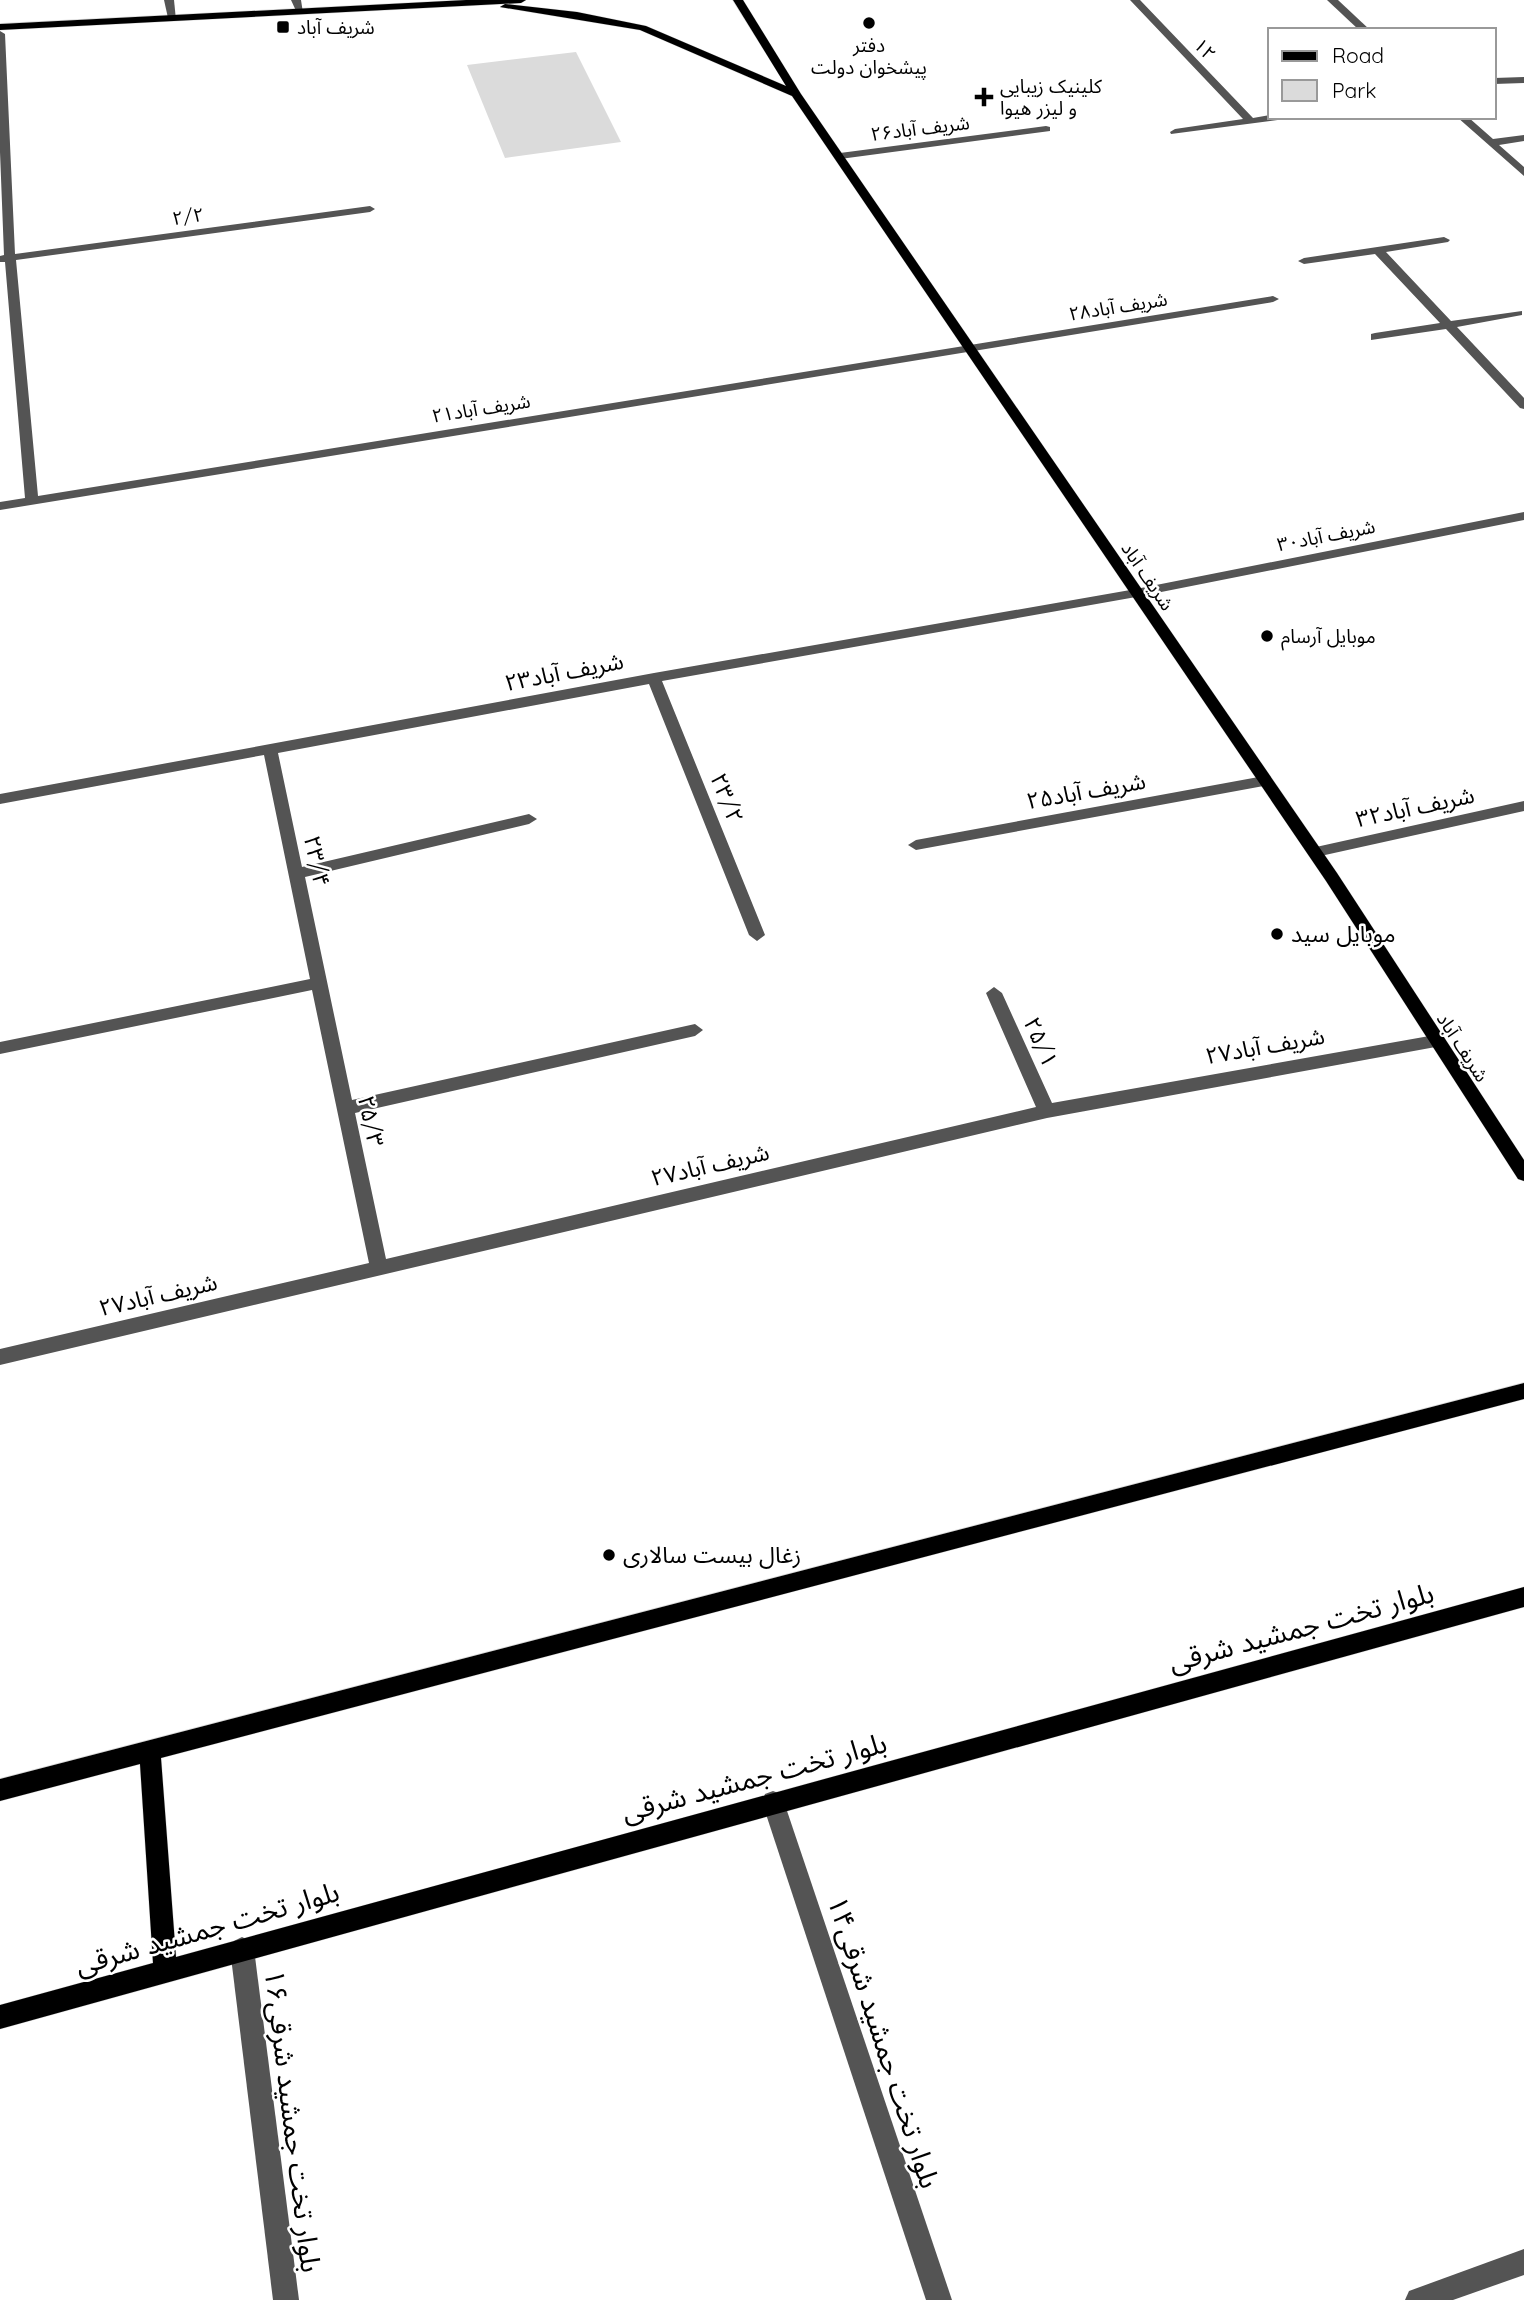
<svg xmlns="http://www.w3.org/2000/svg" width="1524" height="2300" font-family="Quicksand,'Noto Sans Arabic',sans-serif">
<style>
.green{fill:#dbdbdb}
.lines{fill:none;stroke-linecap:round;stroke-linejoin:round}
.major-casing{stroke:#dbdbdb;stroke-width:1}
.minor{fill:#545454;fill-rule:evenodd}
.major{fill:#000;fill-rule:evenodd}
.poi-dot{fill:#000;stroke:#fff;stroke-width:2.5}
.labels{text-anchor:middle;stroke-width:5;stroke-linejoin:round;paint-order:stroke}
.far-poi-label{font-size:19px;fill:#000;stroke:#fff;text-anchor:start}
.far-street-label{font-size:19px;fill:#000;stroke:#fff}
.street-label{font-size:23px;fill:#000;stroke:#fff}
.poi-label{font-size:23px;fill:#000;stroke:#fff;text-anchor:start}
.near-street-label{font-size:28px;fill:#000;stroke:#fff}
</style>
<rect width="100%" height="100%" fill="#fff"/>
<polygon class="green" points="576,52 621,142 505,158 467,65"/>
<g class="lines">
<defs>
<g id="major">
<polygon points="466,0 526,0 521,3 0,30 0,24"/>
<polygon points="733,0 743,0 801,94 1337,873 1524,1160 1524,1181 1518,1179 1326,881 792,96 640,30 500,7 505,4 577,12 646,26 786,86"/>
<polygon points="1524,1383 1524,1399 161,1758 176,1957 1524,1587 1524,1607 0,2029 0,2005 153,1963 140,1764 0,1801 0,1779"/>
</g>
</defs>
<use href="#major" class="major-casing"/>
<g class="minor">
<polygon points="164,0 174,0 176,20 168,18"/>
<polygon points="291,0 301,0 303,13 297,13"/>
<polygon points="1130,0 1140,0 1253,118 1270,115 1286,117 1285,119 1171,134 1170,132 1175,129 1243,119"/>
<polygon points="1327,0 1338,0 1370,30 1359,30"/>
<polygon points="0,31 5,34 15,254 370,206 375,209 370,212 16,260 38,496 1273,296 1279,299 1273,302 0,510 0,502 25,498 5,262 0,262 0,256 4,255 0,152"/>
<polygon points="1524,77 1524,83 1494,84 1494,78"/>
<polygon points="1457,117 1468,117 1493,139 1524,135 1524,141 1499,145 1524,167 1524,176"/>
<polygon points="1046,126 1050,127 1050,131 840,159 835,156 840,153"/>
<polygon points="1444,237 1450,240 1448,242 1386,252 1451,321 1522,311 1522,315 1457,327 1524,398 1524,409 1520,408 1446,329 1371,340 1371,334 1375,333 1440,323 1375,254 1304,264 1298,261 1304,258"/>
<polygon points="1524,512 1524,520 1136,597 662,681 765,935 757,941 749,935 649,684 278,753 302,867 529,814 537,819 529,824 305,877 352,1100 695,1024 703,1030 695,1036 355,1113 386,1259 1036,1107 986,993 994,987 1002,993 1052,1103 1435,1035 1441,1036 1443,1041 1441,1046 1047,1118 0,1365 0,1349 369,1263 312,990 0,1054 0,1042 310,979 264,755 0,804 0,794 654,673 1136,589"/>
<polygon points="1264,776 1271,781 1269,785 916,850 908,845 916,840"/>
<polygon points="1524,801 1524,811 1316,857 1308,852 1316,847"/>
<polygon points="773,1791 781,1794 784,1802 952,2300 926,2300 762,1802 765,1794"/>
<polygon points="242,1937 250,1941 254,1949 299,2300 273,2300 230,1949 234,1941"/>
<polygon points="1524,2249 1524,2275 1453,2300 1405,2300 1409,2291"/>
</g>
<use href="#major" class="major"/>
</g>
<g class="poi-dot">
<circle cx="869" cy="23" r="7"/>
<rect x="276" y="20" width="14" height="14" rx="3.5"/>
<path d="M980.5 86.5h7v7h7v7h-7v7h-7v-7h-7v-7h7z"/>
<circle cx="1267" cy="636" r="7"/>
<circle cx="1277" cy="934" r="7"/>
<circle cx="609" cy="1555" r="7"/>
</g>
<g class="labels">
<g class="far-poi-label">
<text x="297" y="34">شریف آباد</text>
<text x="869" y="52" text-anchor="middle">دفتر<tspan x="869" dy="22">پیشخوان دولت</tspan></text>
<text x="1000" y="93">کلینیک زیبایی<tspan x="1000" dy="22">و لیزر هیوا</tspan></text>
<text x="1281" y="643">موبایل آرسام</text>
</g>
<g class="far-street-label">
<text transform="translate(1205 49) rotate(47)" y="7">۱۲</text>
<text transform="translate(920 128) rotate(-7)" y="7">شریف آباد۲۶</text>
<text transform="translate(188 216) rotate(-8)" y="7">۲/۲</text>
<text transform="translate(1118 306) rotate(-9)" y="7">شریف آباد۲۸</text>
<text transform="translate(481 408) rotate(-9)" y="7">شریف آباد۲۱</text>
<text transform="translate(1326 535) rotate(-11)" y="7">شریف آباد۳۰</text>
<text transform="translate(1148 576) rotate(56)" y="7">شریف آباد</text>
<text transform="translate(1463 1047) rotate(57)" y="7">شریف آباد</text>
</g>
<g class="street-label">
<text transform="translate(564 672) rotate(-11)" y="8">شریف آباد۲۳</text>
<text transform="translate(1086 791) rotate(-10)" y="8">شریف آباد۲۵</text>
<text transform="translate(727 798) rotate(68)" y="8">۲۳/۲</text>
<text transform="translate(1415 807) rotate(-12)" y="8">شریف آباد۳۲</text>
<text transform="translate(317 861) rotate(78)" y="8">۲۳/۴</text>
<text transform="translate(1041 1042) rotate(66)" y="8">۲۵/۱</text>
<text transform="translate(1265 1046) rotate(-10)" y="8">شریف آباد۲۷</text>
<text transform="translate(371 1121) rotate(78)" y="8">۲۵/۳</text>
<text transform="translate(710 1165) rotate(-13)" y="8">شریف آباد۲۷</text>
<text transform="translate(158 1295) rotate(-13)" y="8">شریف آباد۲۷</text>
</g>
<g class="poi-label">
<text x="1291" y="942">موبایل سید</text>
<text x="623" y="1563">زغال بیست سالاری</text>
</g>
<g class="near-street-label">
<text transform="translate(1301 1627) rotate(-15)" y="10">بلوار تخت جمشید شرقی</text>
<text transform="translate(754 1777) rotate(-15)" y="10">بلوار تخت جمشید شرقی</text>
<text transform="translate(207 1928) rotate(-16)" y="10">بلوار تخت جمشید شرقی</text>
<text transform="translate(884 2042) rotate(72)" y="10">بلوار تخت جمشید شرقی۱۴</text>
<text transform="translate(293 2121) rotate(83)" y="10">بلوار تخت جمشید شرقی۱۶</text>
</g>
</g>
<rect x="1268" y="28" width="228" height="91" fill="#ffffff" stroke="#999999" stroke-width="2"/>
<rect x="1282" y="51" width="35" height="10" fill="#000000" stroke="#999999" stroke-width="2"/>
<text x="1332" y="63" font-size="21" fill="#000000">Road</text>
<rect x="1282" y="80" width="35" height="21" fill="#dbdbdb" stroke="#999999" stroke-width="2"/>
<text x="1332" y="98" font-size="21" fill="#000000">Park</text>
</svg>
